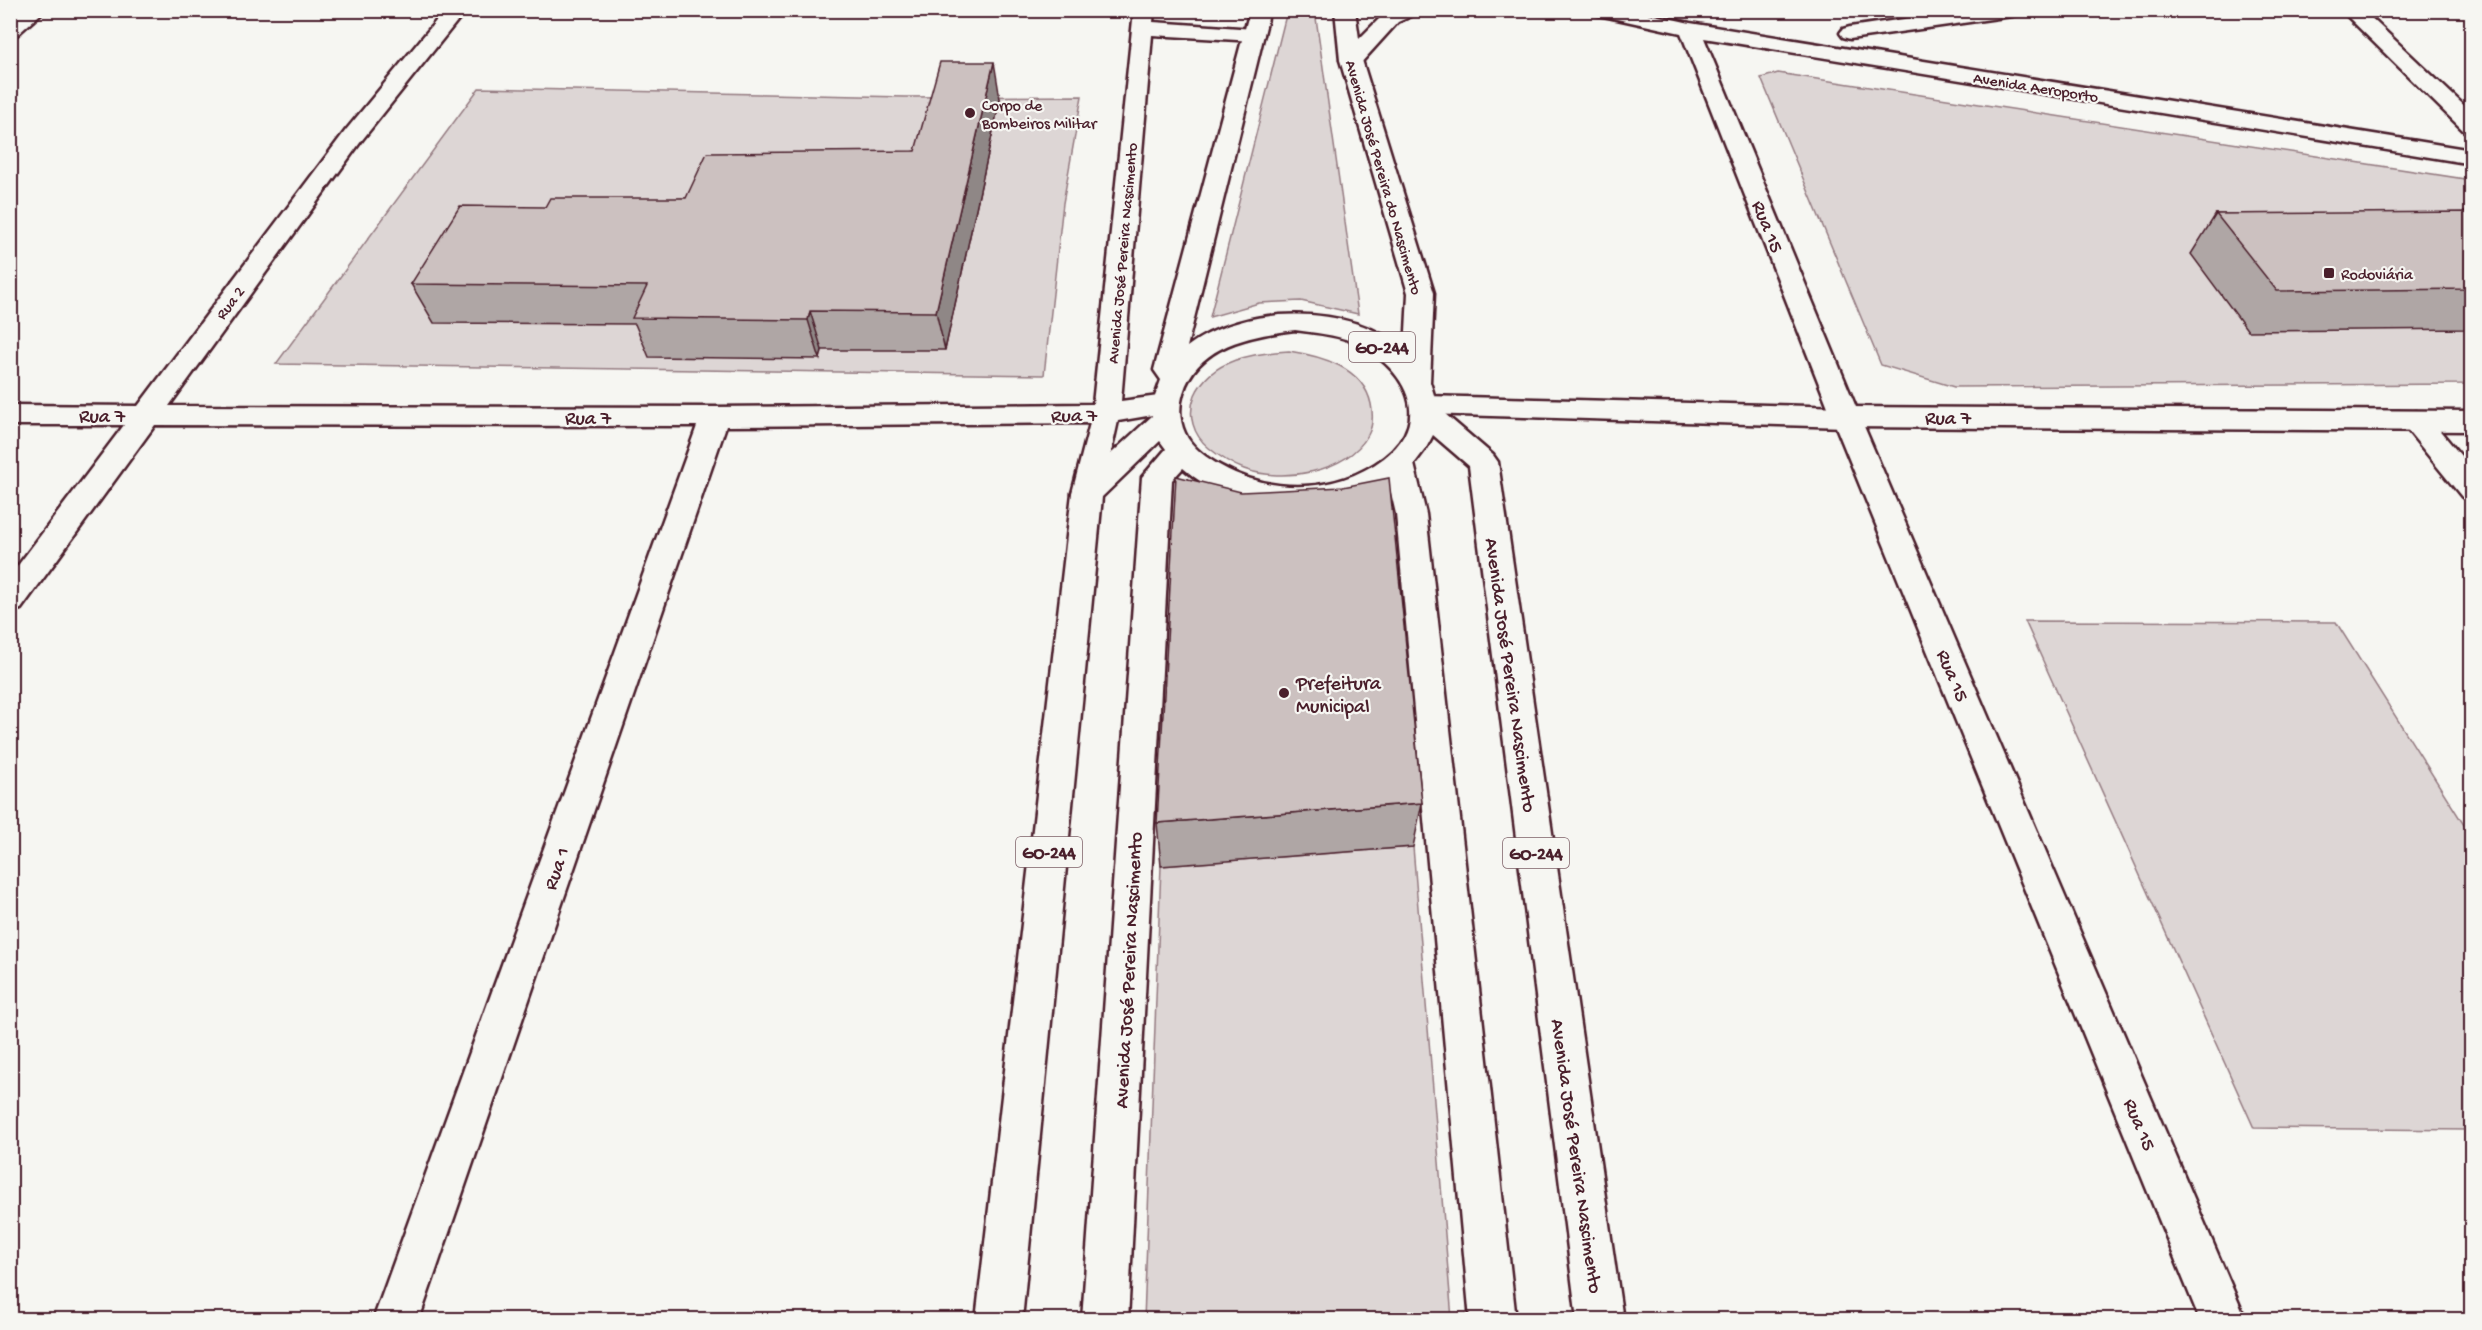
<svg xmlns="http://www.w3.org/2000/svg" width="2482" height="1330" font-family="'Gochi Hand',sans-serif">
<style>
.green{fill:#ddd6d5;stroke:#947a80;stroke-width:1.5}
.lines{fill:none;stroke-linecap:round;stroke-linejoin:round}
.minor-casing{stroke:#4a1f2b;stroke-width:5}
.tertiary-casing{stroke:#4a1f2b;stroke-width:5}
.primary-casing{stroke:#4a1f2b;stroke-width:5}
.minor{fill:#f6f6f2;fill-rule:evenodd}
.tertiary{fill:#f6f6f2;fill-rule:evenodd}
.primary{fill:#f6f6f2;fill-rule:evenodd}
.wall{fill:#afa6a5;stroke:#4a1f2b;stroke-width:1.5}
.shaded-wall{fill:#8f8786;stroke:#4a1f2b;stroke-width:1.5}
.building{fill:#ccc1c0;stroke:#4a1f2b;stroke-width:1.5}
.poi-dot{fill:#4a1f2b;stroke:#f6f6f2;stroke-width:2}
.labels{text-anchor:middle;stroke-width:4.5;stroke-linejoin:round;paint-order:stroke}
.far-street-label{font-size:16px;fill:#4a1f2b;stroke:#f6f6f2}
.far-poi-label{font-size:16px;fill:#4a1f2b;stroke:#f6f6f2;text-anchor:start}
.shield{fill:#f6f6f2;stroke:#7e6067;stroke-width:1.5}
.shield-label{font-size:18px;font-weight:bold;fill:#4a1f2b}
.street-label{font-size:20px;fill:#4a1f2b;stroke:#f6f6f2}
.poi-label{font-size:20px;fill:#4a1f2b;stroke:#f6f6f2;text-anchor:start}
</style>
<rect width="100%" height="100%" fill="#f6f6f2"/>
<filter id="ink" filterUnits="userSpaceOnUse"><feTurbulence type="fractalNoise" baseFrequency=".0167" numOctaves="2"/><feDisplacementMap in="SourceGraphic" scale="12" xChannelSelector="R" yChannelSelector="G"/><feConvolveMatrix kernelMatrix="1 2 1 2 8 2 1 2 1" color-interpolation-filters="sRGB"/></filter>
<g filter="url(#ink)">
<g class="green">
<polygon points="1287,11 1315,11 1358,314 1301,301 1259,303 1210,317"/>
<polygon points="1778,73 2471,180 2471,384 1954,387 1881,365 1761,78"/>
<polygon points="479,88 905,97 1082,96 1063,203 1044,375 276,364"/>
<path d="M1289 351C1321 356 1363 367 1371 404 1373 414 1373 426 1368 435 1347 473 1282 483 1244 469 1231 464 1220 457 1209 448 1193 435 1187 415 1195 395 1211 359 1254 353 1289 351Z"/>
<polygon points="2025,621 2336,622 2471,836 2471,1130 2254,1128"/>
<polygon points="1413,847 1452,1319 1144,1320 1161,866"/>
</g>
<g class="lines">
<defs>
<g id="minor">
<polygon points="22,10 45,10 17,35 10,37 10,20"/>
<polygon points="445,10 466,10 362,140 169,406 715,407 1093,404 1134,10 1154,10 1153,22 1254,29 1261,31 1264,35 1261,39 1254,41 1152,35 1121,401 1166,395 1176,397 1180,404 1176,411 1118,421 1102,493 1098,500 1087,504 1076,500 1072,493 1090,423 726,426 419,1320 373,1320 697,426 155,425 21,609 10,612 10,576 124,425 10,425 10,405 138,406 346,130"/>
<polygon points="1391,10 1419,10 1416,14 1398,22 1359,65 1351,66 1343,65 1340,60 1343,55 1384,14"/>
<polygon points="1591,10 1632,10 1690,23 2472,150 2472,164 1704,38 1860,417 2246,1320 2200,1320 1832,417 1681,33 1594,14"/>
<polygon points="1965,10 2022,10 2019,14 2012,16 1850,39 1843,37 1840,33 1843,29 1850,27"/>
<polygon points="2341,10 2363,10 2472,113 2472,133 2464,131"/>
<polygon points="2416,411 2426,414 2472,469 2472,500 2462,497 2406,428 2402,421 2406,414"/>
</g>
<polygon id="tertiary" points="1425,396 1846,407 2472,411 2472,431 1846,427 1425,414 1415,412 1411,405 1415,398"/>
<path id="primary" d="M1250 10H1270L1187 347C1242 304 1353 302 1405 351L1408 293 1340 60 1335 10H1355L1362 60 1434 293 1430 382 1438 408 1493 455 1498 462 1623 1320H1577L1469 466 1433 435 1426 448 1414 464 1426 514 1516 1320H1470L1396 514 1389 484C1324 516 1240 518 1183 468L1172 480 1128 1320H1082L1142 477 1166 449 1160 441 1102 497 1022 1320H976L1072 493 1076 486 1152 416 1153 402 1161 380 1154 370ZM1295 330C1314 333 1335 334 1353 342 1401 364 1437 417 1384 458 1337 493 1273 495 1221 466 1208 459 1191 447 1185 433 1179 420 1179 406 1183 393 1198 344 1251 336 1295 330Z"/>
</defs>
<use href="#minor" class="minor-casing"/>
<use href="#tertiary" class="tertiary-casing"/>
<use href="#primary" class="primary-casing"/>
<use href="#minor" class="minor"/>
<use href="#tertiary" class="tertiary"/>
<use href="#primary" class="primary"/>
</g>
<g class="wall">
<polygon points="1000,99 945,350 822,350 820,359 649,357 635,324 434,323 411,284 545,207 686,198 915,151"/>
<polygon points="2216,214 2472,218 2472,329 2248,331 2191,254"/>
<polygon points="1422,803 1413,847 1161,866 1157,823"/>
</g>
<g class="shaded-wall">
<polygon points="994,62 1000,99 945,350 936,312"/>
<polygon points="810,311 822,350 820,359 808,320"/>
</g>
<g class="building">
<polygon points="940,62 994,62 936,312 810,311 808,320 632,318 647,286 411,284 460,206 545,207 550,198 686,198 707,153 915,151"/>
<polygon points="2466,212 2472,218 2472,289 2277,291 2216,214"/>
<polygon points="1176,476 1241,492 1343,487 1389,478 1422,803 1157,823"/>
</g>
</g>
<g class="poi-dot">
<circle cx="970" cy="113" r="6"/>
<rect x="2323" y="267" width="12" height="12" rx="3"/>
<circle cx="1284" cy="693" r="6"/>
</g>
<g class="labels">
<g class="far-street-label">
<text transform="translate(2036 86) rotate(9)" y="6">Avenida Aeroporto</text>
<text transform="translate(1385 177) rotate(74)" y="6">Avenida José Pereira do Nascimento</text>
<text transform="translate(1121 253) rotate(-85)" y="6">Avenida José Pereira Nascimento</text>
<text transform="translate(229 302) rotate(-53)" y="6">Rua 2</text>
</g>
<g class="far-poi-label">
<text x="982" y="110">Corpo de<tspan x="982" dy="18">Bombeiros Militar</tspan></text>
<text x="2341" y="279">Rodoviária</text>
</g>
<g class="shield">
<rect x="1349" y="332" width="66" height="30" rx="4.5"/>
<rect x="1016" y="837" width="66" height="30" rx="4.5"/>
<rect x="1503" y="838" width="66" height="30" rx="4.5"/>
</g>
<g class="shield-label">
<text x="1382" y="353">GO-244</text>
<text x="1049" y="858">GO-244</text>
<text x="1536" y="859">GO-244</text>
</g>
<g class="street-label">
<text transform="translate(1769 226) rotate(68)" y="7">Rua 15</text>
<text transform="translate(1074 414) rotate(-1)" y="7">Rua 7</text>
<text x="102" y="422">Rua 7</text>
<text x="588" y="424">Rua 7</text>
<text x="1948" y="424">Rua 7</text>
<text transform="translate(1512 675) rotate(82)" y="7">Avenida José Pereira Nascimento</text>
<text transform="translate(1954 675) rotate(67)" y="7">Rua 15</text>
<text transform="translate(555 868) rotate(-71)" y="7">Rua 1</text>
<text transform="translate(1127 970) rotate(-87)" y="7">Avenida José Pereira Nascimento</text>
<text transform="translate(2141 1124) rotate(67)" y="7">Rua 15</text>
<text transform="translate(1578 1156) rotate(82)" y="7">Avenida José Pereira Nascimento</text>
</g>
<g class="poi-label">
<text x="1296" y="689">Prefeitura<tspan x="1296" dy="23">Municipal</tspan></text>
</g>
</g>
<rect width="2482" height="1330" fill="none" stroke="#f6f6f2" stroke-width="36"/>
<rect x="18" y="18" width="2446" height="1294" fill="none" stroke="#4a1f2b" stroke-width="2" filter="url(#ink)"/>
</svg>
